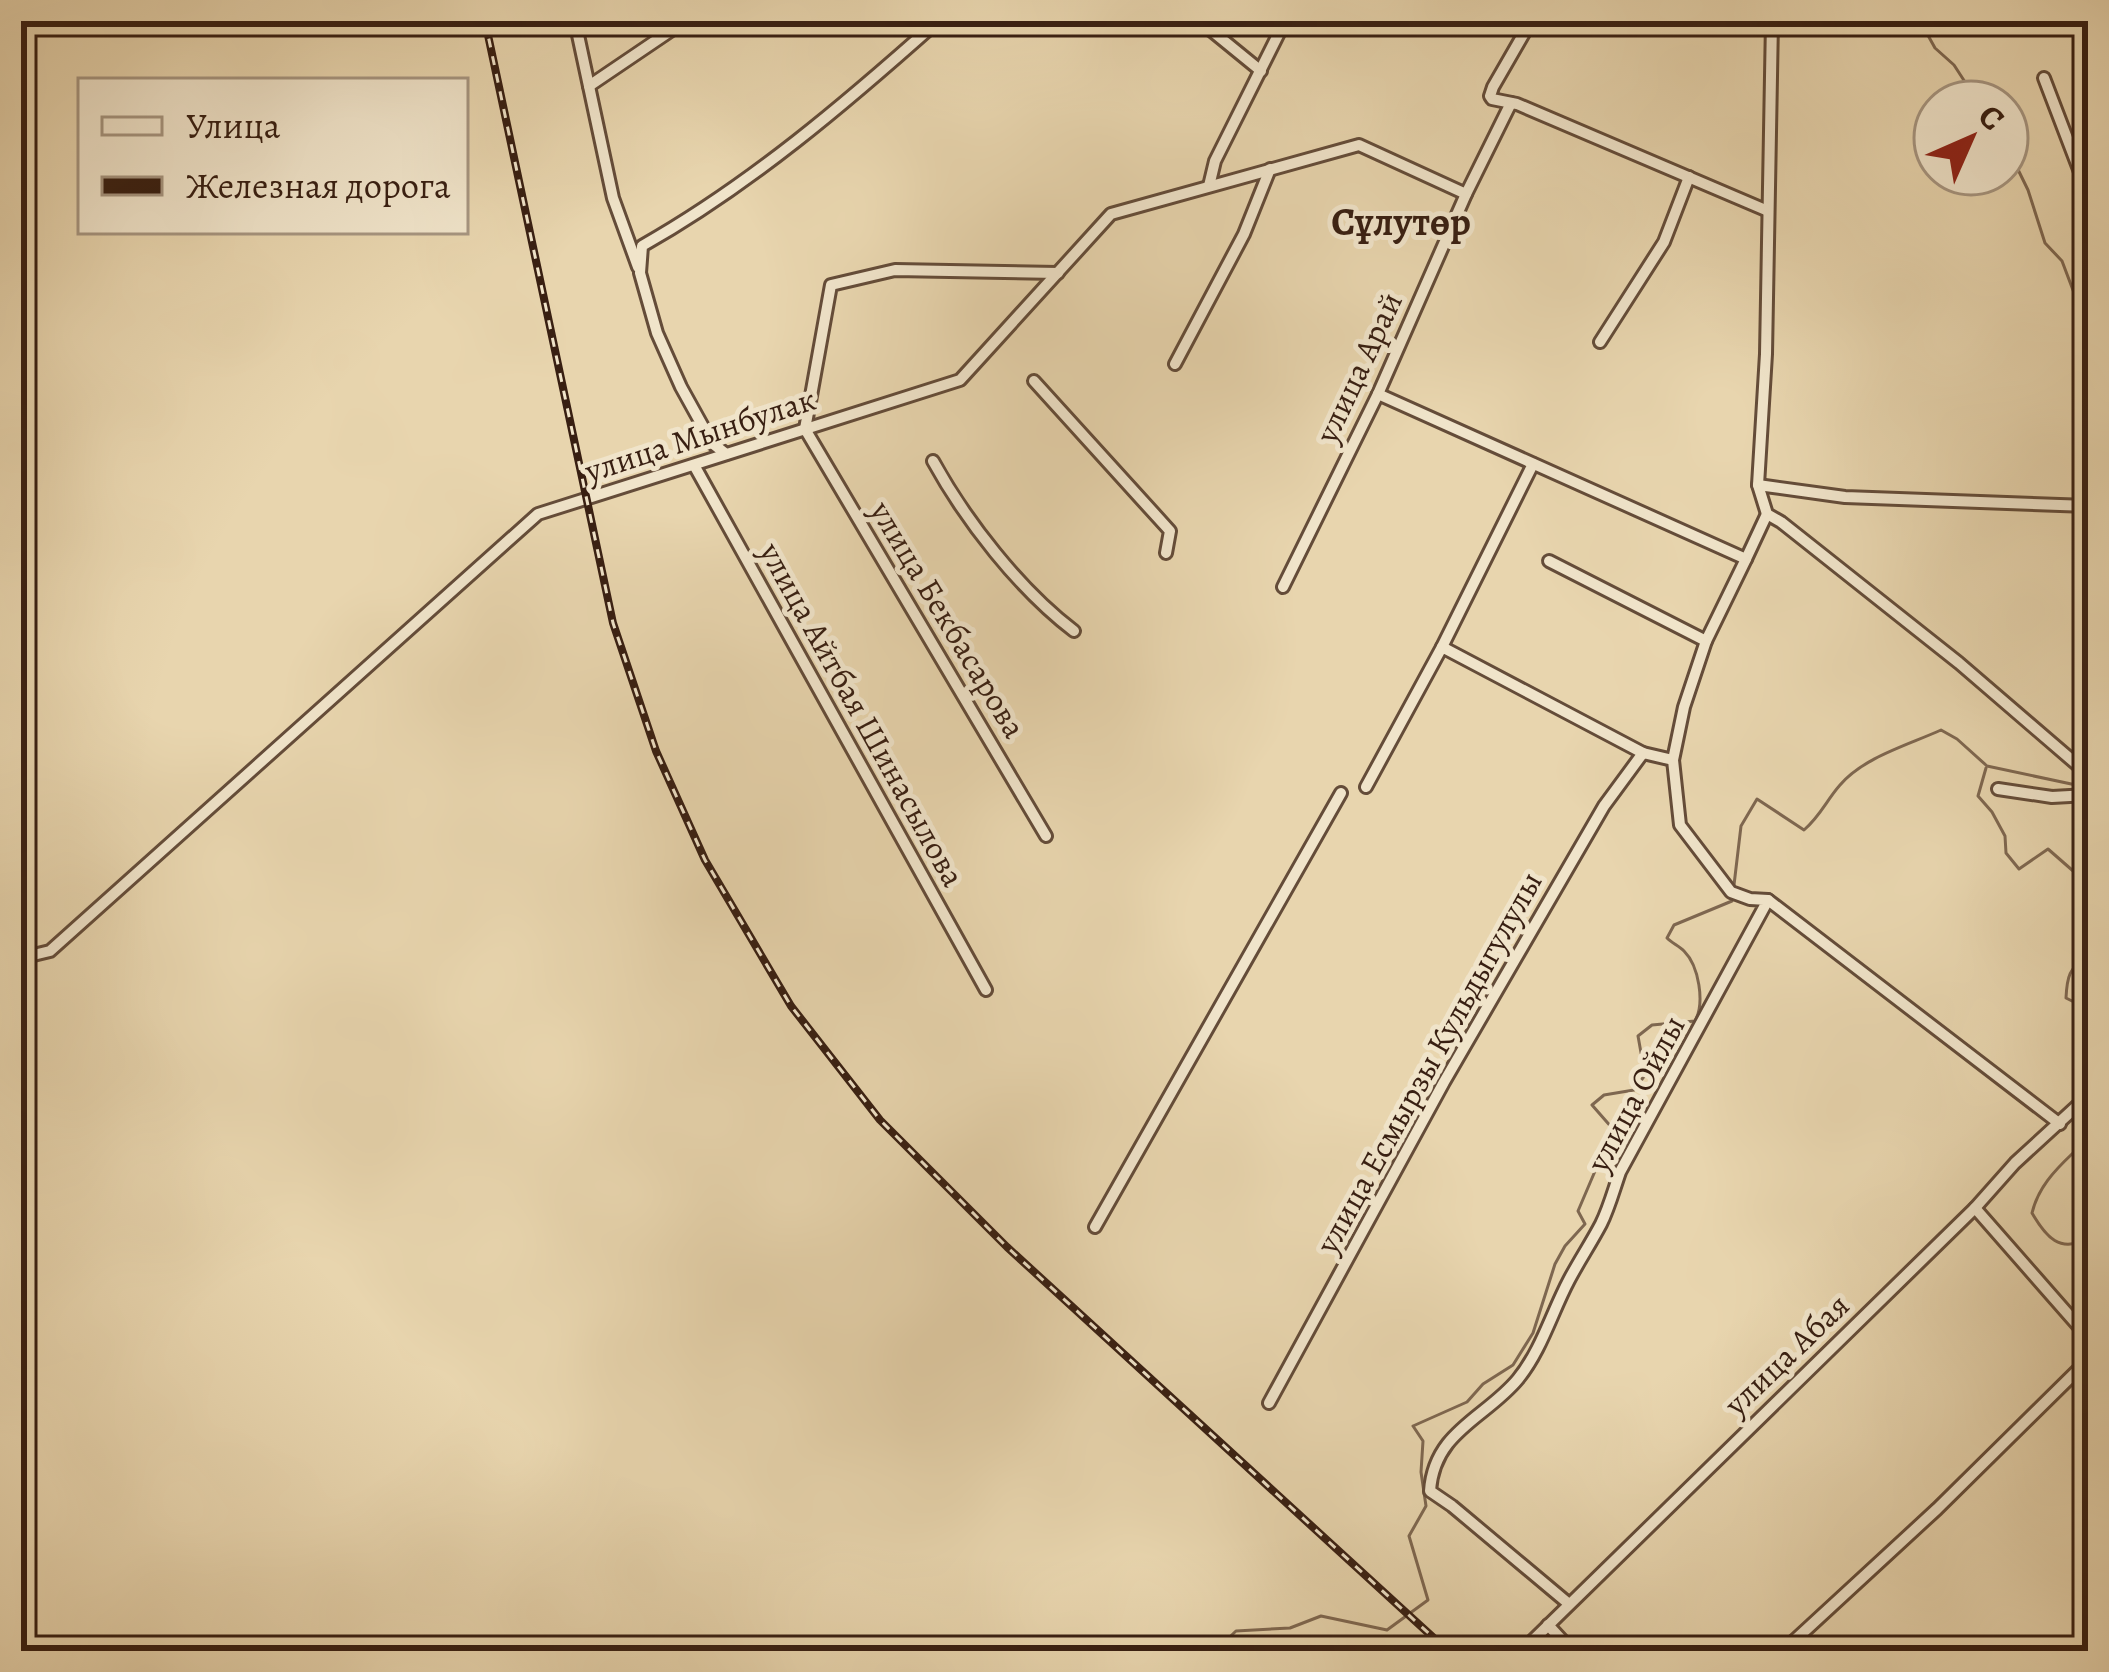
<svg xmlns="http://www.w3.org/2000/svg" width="2109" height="1672" font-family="Alegreya,serif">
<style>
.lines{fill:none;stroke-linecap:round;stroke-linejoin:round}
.stream{stroke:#7e6750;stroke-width:3}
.street-casing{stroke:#644c39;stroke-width:16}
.street{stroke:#f0e4ca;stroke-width:10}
.rail-casing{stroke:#381f12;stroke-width:8}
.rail{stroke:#f0e4ca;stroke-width:3;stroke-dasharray:9;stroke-linecap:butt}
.labels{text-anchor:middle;stroke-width:10;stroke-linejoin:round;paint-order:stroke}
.street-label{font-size:33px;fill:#381f12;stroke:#f0e4ca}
.quarter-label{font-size:39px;font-weight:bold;fill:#381f12;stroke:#f0e4ca}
</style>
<rect width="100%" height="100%" fill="#e8d5ae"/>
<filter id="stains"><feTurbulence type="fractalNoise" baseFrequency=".00167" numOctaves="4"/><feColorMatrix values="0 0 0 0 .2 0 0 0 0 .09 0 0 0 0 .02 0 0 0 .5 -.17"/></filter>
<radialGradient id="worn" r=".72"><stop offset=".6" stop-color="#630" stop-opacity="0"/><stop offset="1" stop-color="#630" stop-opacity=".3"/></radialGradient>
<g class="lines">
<g class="stream">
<polyline points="1920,21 1935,48 1954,65 1978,102"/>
<polyline points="2007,147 2028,190 2045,243 2062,261 2082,314 2088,320"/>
<polyline points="1986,768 1978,796 1992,812 2005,836 2006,853 2019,869 2048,849 2088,884"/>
<path d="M1734 885 1741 826 1757 799 1804 830C1821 815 1826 801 1840 785 1864 757 1908 745 1941 730L1957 739 1987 766 2076 785 2088 780"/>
<path d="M2088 957C2069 967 2067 977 2066 998L2088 1009"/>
<polyline points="2088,1059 2088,1064"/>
<path d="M2088 1158 2073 1153C2054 1171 2038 1188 2032 1213 2046 1237 2060 1254 2088 1238"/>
<path d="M1215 1651 1236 1631 1290 1628 1321 1616 1387 1630 1428 1600 1409 1536 1426 1506 1421 1472 1423 1441 1413 1426 1467 1402 1483 1384 1513 1365 1533 1333 1555 1264 1565 1246 1585 1224 1578 1211 1613 1129 1592 1105 1604 1095 1634 1090 1645 1075 1638 1036 1652 1025 1695 1021C1705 1003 1699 966 1684 951 1679 946 1672 943 1667 938L1674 925 1732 901V895"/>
</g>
<defs>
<g id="street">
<polyline points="575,21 613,198 638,267"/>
<polyline points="1194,21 1212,31 1261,71"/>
<polyline points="1531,21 1493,87 1490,96 1492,99 1517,104 1768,211"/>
<polyline points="1772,21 1766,354 1758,485 1767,514 1781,522 1959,663 2088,774"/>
<polyline points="2044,78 2088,193"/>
<polyline points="589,86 685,21"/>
<polyline points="1209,186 1215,161 1285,21"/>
<polyline points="1600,342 1664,242 1689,177"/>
<polyline points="1175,364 1244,234 1270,169"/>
<polyline points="1034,381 1170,531 1166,553"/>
<polyline points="1378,394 1746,559 1767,514"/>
<path d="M726 454 712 443 681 387 657 333 640 273 642 246C750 185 846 103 938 21"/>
<path d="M933 461C966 521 1019 589 1074 631"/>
<polyline points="694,465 986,990"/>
<polyline points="1758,485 1845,497 2088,506"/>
<polyline points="1549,561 1706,641"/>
<polyline points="1283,587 1378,394 1466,194 1511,103"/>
<polyline points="1442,647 1533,464"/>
<polyline points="1366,787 1442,647 1643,753"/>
<polyline points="1998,789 2052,797 2088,795"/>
<polyline points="1046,836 805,429 831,285 895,270 1058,273"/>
<polyline points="1768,900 2060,1124"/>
<polyline points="21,958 50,951 538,514 960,380 1111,214 1359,145 1466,194"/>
<polyline points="1975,1208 2088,1337"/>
<polyline points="1095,1227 1341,793"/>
<polyline points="1269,1403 1444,1082 1604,806 1643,753 1673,760"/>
<path d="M1569 1604 1452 1506 1430 1491C1434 1431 1486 1418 1518 1379 1541 1351 1552 1312 1569 1280 1579 1261 1591 1243 1601 1224 1609 1208 1614 1189 1620 1172L1768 900 1750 899 1731 892 1680 825 1673 760 1684 707 1706 641 1746 559"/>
<polyline points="1548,1625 1572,1651"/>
<polyline points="1522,1651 1975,1208 2015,1163 2088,1096"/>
<polyline points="1783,1651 1937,1509 2088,1360"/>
</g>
</defs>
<use href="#street" class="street-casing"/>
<use href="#street" class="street"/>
<defs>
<polyline id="rail" points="485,21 613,623 656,751 705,860 791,1006 880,1120 1007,1247 1448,1651"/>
</defs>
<use href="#rail" class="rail-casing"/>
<use href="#rail" class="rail"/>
</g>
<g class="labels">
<g class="street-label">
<text transform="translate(1358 367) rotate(-65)" y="12">улица Арай</text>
<text transform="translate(700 434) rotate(-18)" y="12">улица Мынбулак</text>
<text transform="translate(949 619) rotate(59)" y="12">улица Бекбасарова</text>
<text transform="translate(863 714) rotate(61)" y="12">улица Айтбая Шинасылова</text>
<text transform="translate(1428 1062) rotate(-61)" y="12">улица Есмырзы Кульдыгулулы</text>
<text transform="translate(1635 1093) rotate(-62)" y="12">улица Ойлы</text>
<text transform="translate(1786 1354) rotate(-44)" y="12">улица Абая</text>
</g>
<g class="quarter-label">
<text x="1401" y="235">Сұлутөр</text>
</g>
</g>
<rect width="2109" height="1672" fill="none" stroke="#e8d5ae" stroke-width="72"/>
<rect x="24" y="24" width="2061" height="1624" fill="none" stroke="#381f12" stroke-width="6"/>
<rect x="36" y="36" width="2037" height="1600" fill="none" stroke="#381f12" stroke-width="3"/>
<rect x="78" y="78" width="390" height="156" fill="#f0e4ca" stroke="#a69580" stroke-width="3"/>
<rect x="102" y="117" width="60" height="18" fill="#f0e4ca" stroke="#a69580" stroke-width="3"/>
<text x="186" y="138" font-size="36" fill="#381f12">Улица</text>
<rect x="102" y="177" width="60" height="18" fill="#381f12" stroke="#a69580" stroke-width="3"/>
<text x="186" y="198" font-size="36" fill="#381f12">Железная дорога</text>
<g transform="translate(1971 138) rotate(45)"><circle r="57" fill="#f0e4ca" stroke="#a69580" stroke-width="3"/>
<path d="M0-9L21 45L0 30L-21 45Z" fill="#8f2418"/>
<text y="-18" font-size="33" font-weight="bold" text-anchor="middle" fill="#381f12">С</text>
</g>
<rect width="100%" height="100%" filter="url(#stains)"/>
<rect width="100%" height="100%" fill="url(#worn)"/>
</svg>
